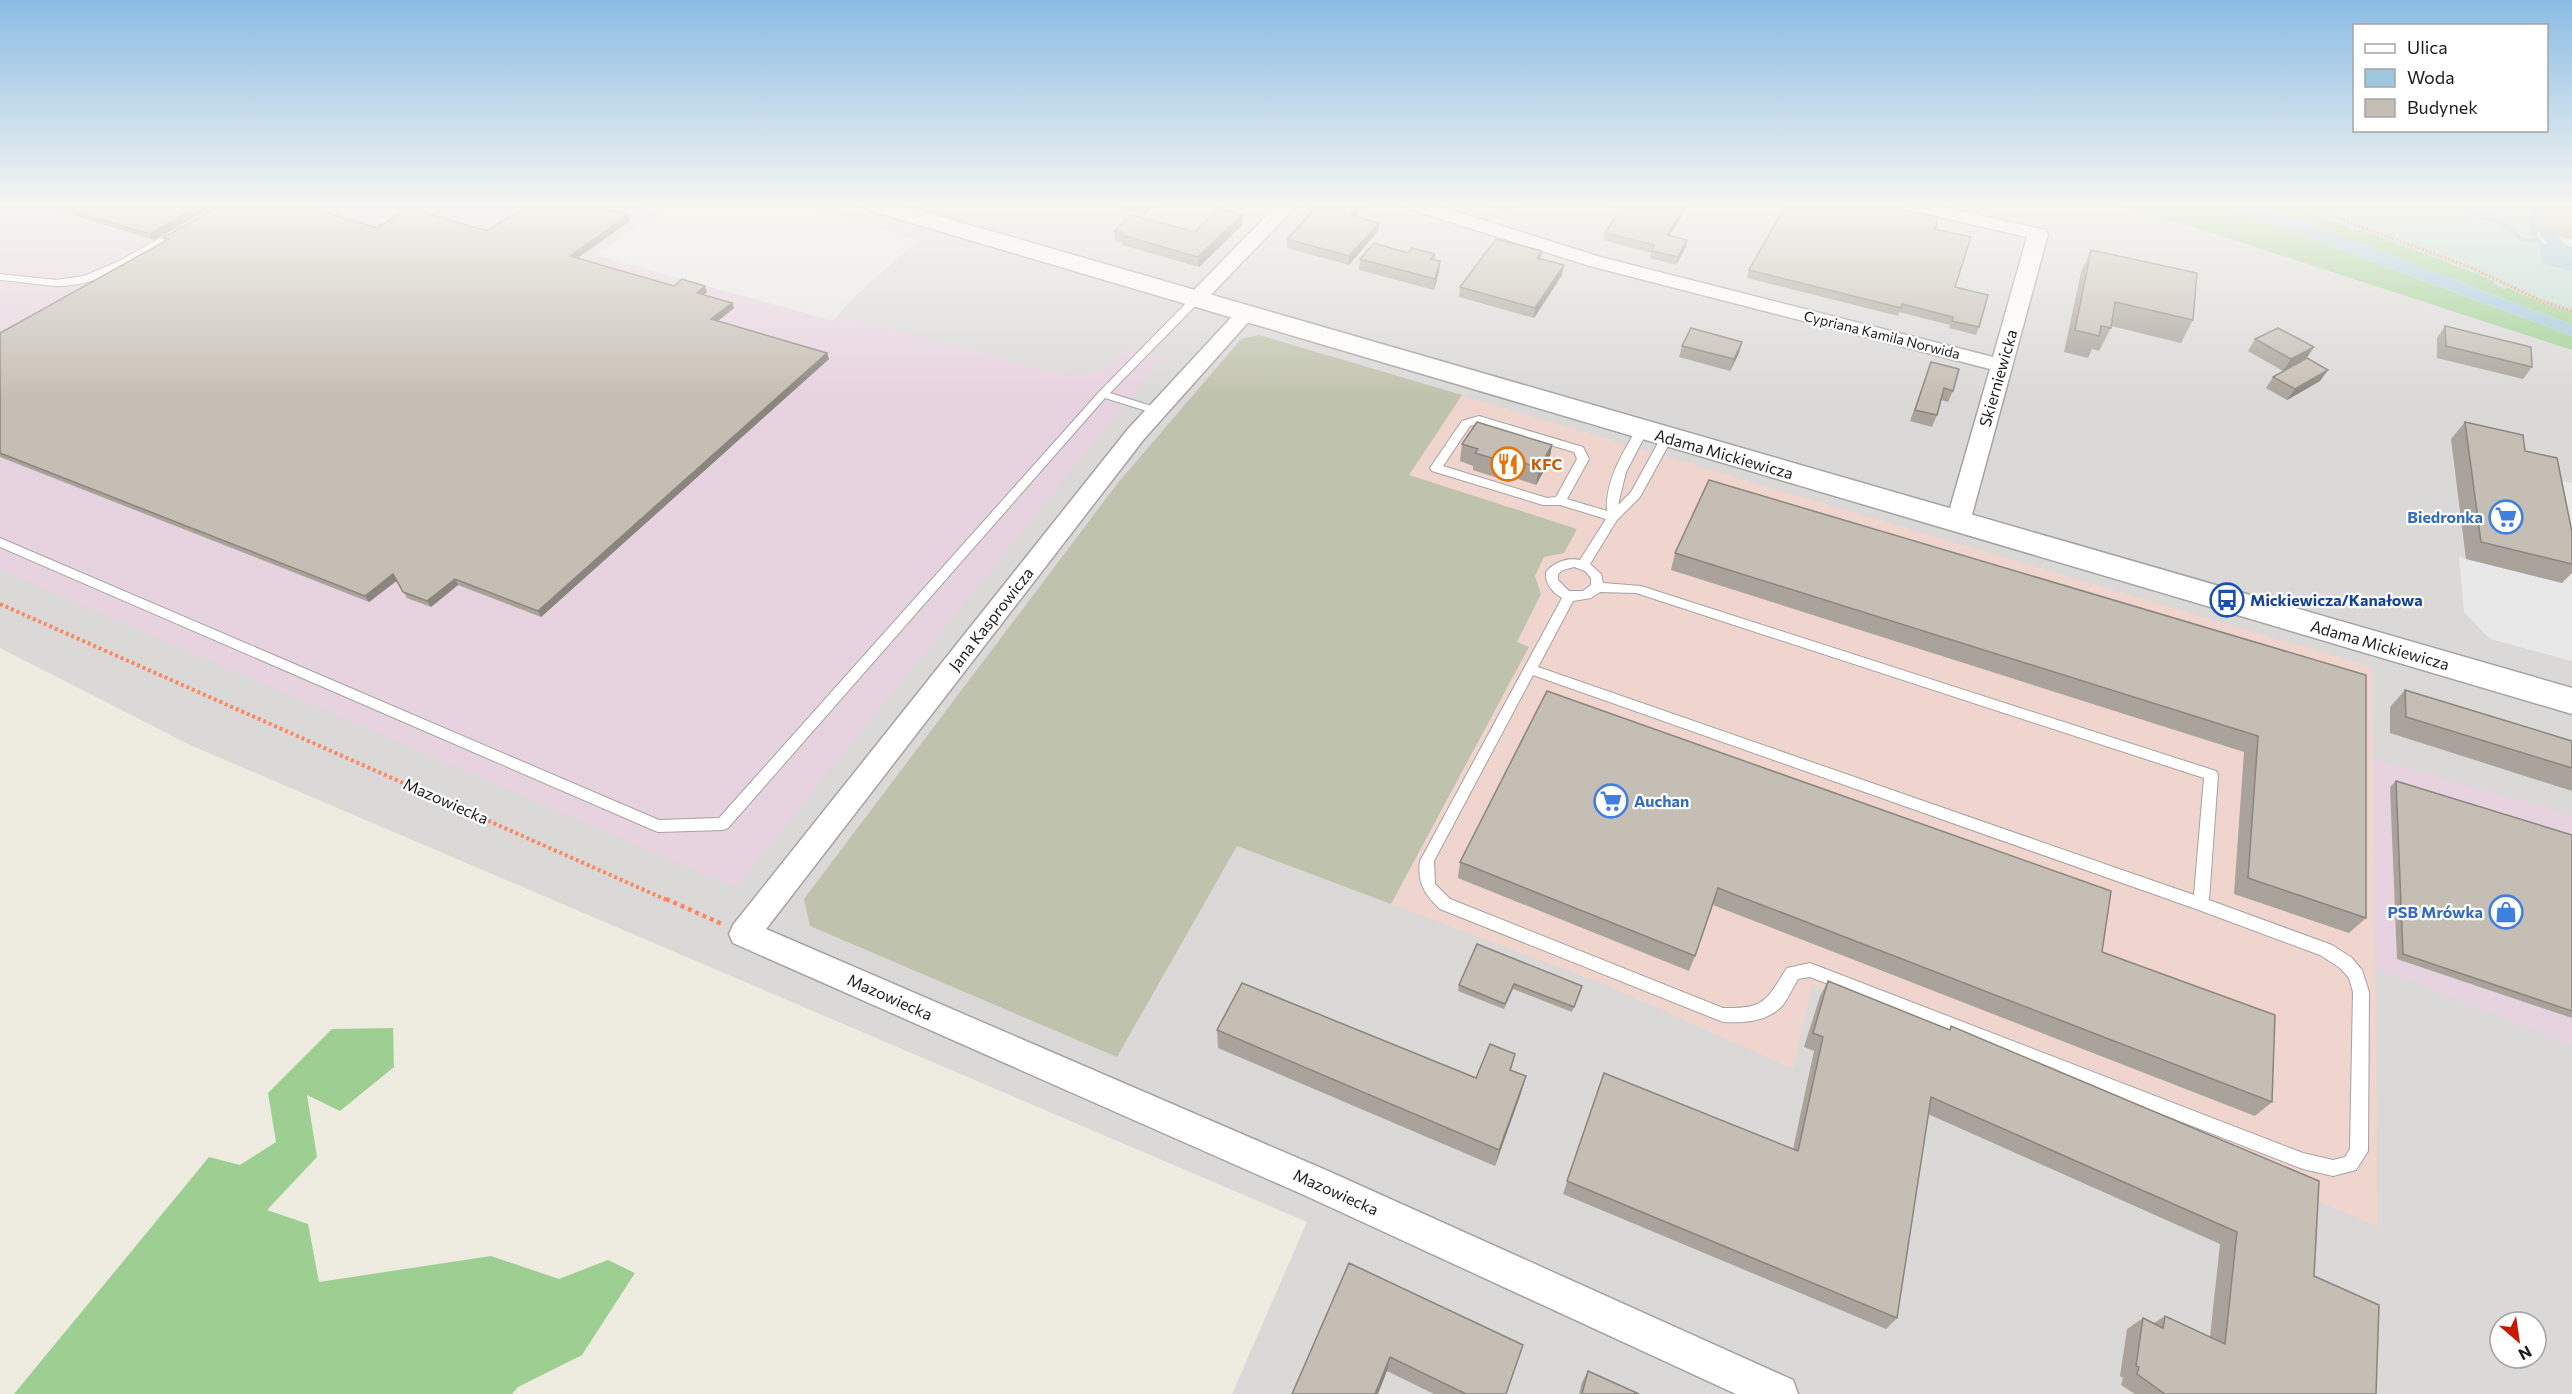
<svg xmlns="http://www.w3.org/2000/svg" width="2572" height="1394" font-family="Commissioner,sans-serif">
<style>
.residential{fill:#dad9d8;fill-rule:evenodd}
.commercial{fill:#f0d4ce}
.industrial{fill:#e7d2e0}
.construction{fill:#bfc2ac}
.forest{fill:#9dcf93}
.wetland{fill:#bddcd2}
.parking{fill:#e8e8e8}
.water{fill:#9fc7dd}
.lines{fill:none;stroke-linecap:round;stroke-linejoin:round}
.service-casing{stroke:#a3a3a3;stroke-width:2}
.minor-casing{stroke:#a3a3a3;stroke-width:3}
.tertiary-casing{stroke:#a3a3a3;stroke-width:3}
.path-far2{stroke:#fe8661;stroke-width:3;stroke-dasharray:2 2;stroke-linecap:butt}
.path-far1{stroke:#fe8661;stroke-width:4;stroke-dasharray:3 3;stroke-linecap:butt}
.path{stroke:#fe8661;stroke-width:4.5;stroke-dasharray:4 4;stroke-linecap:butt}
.service{fill:#fff;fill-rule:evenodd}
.minor{fill:#fff;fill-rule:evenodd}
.tertiary{fill:#fff;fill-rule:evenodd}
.wall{fill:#a9a39b}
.shaded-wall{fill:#8a857e}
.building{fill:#c5beb4;stroke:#8a857e;stroke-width:1.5}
.labels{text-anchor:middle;stroke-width:4.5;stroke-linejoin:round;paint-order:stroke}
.far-street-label{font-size:14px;fill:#1c1c1c;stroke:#fff}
.street-label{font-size:16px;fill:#1c1c1c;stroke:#fff}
.food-label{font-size:16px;font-weight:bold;fill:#c56008;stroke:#fff;text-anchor:start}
.shop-label{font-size:16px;font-weight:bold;fill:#366cbe;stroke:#fff;text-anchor:end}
.transit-label{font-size:16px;font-weight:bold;fill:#164399;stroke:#fff;text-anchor:start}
</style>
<rect width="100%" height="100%" fill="#eeebe0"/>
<path class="residential" d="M0 205H2123L2375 282 2572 347V1394H1232L1307 1222 190 745 0 648ZM2500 1322H2536V1358H2500Z"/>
<polygon class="commercial" points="1259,335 2372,667 2378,1227 1812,985 1793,1069 1608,986 1237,846 1117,1057 810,926 804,899 1117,484 1241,339"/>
<g class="industrial">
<polygon points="0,205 634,205 663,214 778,299 1068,376 1098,372 1128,349 1163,357 735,888 0,570"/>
<polygon points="2373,758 2572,815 2572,1046 2376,968"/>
</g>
<g class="construction">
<polygon points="2438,205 2572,205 2572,240 2479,219"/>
<polygon points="1259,335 1462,395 1409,475 1577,529 1564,553 1544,557 1535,576 1541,594 1517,642 1529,647 1391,904 1237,846 1117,1057 810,926 804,899 1117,484 1241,339"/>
</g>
<g class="forest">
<polygon points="2117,205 2219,205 2572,336 2572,350 2197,228"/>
<polygon points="2261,205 2297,205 2354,230 2363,230 2465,268 2543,303 2572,312 2572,325"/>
<polygon points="393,1028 394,1067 340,1111 307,1095 317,1157 267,1210 308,1224 319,1282 491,1256 559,1279 608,1260 635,1273 582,1355 518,1387 512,1394 14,1394 209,1157 240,1165 276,1142 268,1093 332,1029"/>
</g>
<g class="wetland">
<polygon points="2297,205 2454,205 2475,217 2500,225 2520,240 2539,244 2542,264 2572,271 2572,312 2543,303 2508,287 2504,289 2493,284 2495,281 2363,230 2354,230"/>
<polygon points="2473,205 2531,205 2533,211 2528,225 2535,239 2525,239 2485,207"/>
</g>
<g class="parking">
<polygon points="642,205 803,205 918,240 848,303 833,321 596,255 662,211"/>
<polygon points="2543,476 2572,483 2572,661 2490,639 2464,612 2459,557 2562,583"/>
</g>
<g class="water">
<polygon points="2219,205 2261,205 2572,325 2572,336"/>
<path d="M2454 205 2485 207 2525 239H2534L2528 225 2533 211 2531 205 2540 209C2537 223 2531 239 2548 245L2539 233 2543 230 2555 232 2564 244 2572 247V271L2542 264 2539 244 2520 240 2500 225 2461 211Z"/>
</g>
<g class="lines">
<defs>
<g id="service">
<path d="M180 227 185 230 183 232C146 255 102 287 56 286 37 285 19 281 0 280V274L56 280 84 276 117 262Z"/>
<polygon points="1196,296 1200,297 1200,301 1110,393 1161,409 1161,413 1153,413 1105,398 728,828 723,830 658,832 653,830 0,547 0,538 659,820 719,818 1099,392 1192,297"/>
<path d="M1479 416 1583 447 1589 459 1567 499 1607 511C1605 481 1623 452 1638 427H1646L1648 430 1626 472 1618 505 1631 492 1663 434H1671L1673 437 1640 497 1617 520 1590 564 1601 574 1603 583 1641 586 2216 771 2218 775 2209 900 2332 945 2352 958 2362 970 2369 992 2368 1151 2356 1170 2333 1176 2303 1169 1810 977 1798 979C1793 987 1789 997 1783 1005 1768 1022 1744 1023 1723 1022L1440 909C1424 894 1417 882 1420 861L1562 598C1552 592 1545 584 1546 572 1554 562 1567 557 1580 560L1606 519 1560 505H1543L1432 471 1430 468 1462 421ZM1479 424 1574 452 1577 459 1556 497 1547 498 1443 466 1470 426ZM1574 567 1585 571 1591 578V585L1583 591H1569L1558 580V574L1563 570ZM1600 592 1636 593 2204 778 2194 895 1538 667 1573 601 1591 598ZM1533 675 2196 909 2320 955 2340 968 2349 978 2353 992 2350 1149 2345 1157 2333 1160 2303 1153 1810 963 1787 968C1766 1000 1766 1009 1723 1008L1450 899 1435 884 1434 861Z"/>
</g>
<g id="minor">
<polygon points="1277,205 1297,205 1203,303 1189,303 1186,299 1189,295"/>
<polygon points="1407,205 1435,205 1604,258 1993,357 2027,237 1904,209 1902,205 1935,205 2045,230 2048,234 1970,522 1967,528 1958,530 1949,528 1946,522 1990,369 1590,266 1409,209"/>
<polygon points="1246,307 1253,309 1256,313 1253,317 1144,439 766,929 1328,1171 1793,1380 1798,1394 1736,1394 1304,1195 733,943 729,934 733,925 1128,429 1239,309"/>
</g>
<polygon id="tertiary" points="864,205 901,205 2572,688 2572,714 868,210"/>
</defs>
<use href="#service" class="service-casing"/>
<use href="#minor" class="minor-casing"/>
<use href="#tertiary" class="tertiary-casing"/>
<polyline class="path-far2" points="2302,205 2470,267 2544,302 2572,311"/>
<polyline class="path-far1" points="0,604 669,901"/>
<polyline class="path" points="666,899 722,924"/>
<use href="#service" class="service"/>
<use href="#minor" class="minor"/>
<use href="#tertiary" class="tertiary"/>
</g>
<g class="wall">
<polygon points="42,205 215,205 154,240 62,212"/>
<polygon points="1121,205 1155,205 1144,215 1121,209"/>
<polygon points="1365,205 1355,216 1379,223 1378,231 1349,265 1287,248 1287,239"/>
<polygon points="1486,205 1515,205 1510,211"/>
<polygon points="1607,205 1689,205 1670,235 1686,247 1676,265 1650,258 1651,253 1603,240 1605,233 1620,208"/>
<polygon points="1784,205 1889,205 1888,206 1935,229 1955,287 1979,327 1976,335 1949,328 1950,325 1899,312 1898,316 1747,278 1749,270 1786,205"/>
<polygon points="1242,215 1242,225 1199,267 1122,245 1122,242 1115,241 1114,231 1195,232"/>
<polygon points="630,221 578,258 674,286 707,292 704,295 732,303 734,308 718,321 827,353 829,359 541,617 458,585 431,607 407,598 397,581 369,602 0,457 0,333 165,241 163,238 377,228 487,231"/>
<polygon points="2091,250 2193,320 2181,343 2111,326 2111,328 2099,351 2092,349 2088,358 2064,352 2081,272"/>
<polygon points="1542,251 1541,259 1562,275 1534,318 1459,297 1460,287"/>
<polygon points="1408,253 1435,254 1435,260 1440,261 1439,272 1434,290 1359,270 1360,259"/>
<polygon points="2445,326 2532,367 2523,379 2437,358 2437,338"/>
<polygon points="2255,339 2314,347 2306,358 2320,381 2287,400 2266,388 2273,377 2283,371 2248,351"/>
<polygon points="1742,342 1739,353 1730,371 1679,357 1682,346"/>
<polygon points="1931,362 1953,391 1948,402 1941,400 1937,415 1932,427 1910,421"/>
<polygon points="2465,422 2525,451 2572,532 2572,573 2562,583 2466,559 2451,439"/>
<polygon points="1462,444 1552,445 1549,462 1536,485 1512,477 1510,482 1473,470 1473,466 1460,461"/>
<polygon points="1675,553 2366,675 2366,918 2349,933 2234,894 2244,752 1671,570"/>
<polygon points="2405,690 2572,741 2572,791 2390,733 2390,707"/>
<polygon points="1547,691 2102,952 2272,1102 2255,1116 1713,905 1695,956 1689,971 1458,878 1460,862"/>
<polygon points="2396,781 2572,835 2572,1018 2397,959 2390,787"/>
<polygon points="1477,944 1582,986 1572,1012 1513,989 1504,1009 1458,991 1459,985"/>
<polygon points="1828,981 1949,1030 1951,1026 2314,1276 2376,1394 2135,1394 2121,1385 2123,1378 2120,1376 2127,1329 2143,1318 2154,1323 2165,1316 2210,1337 2220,1244 1928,1114 1897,1318 1886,1329 1563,1194 1599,1087 1793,1149 1814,1051 1804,1047 1820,996"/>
<polygon points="1217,1030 1476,1078 1515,1054 1511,1070 1526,1076 1521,1093 1495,1166 1218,1048"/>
<polygon points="1349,1263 1506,1394 1434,1394 1387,1371"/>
<polygon points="1588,1371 1639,1394 1579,1394 1582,1382"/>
</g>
<g class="shaded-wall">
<polygon points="201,205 215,205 154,240 150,234"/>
<polygon points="1145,205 1155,205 1144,215 1143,207"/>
<polygon points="1358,205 1365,205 1349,224 1350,215"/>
<polygon points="1686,205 1689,205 1665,242 1667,235"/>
<polygon points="628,215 630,221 573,261 570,256"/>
<polygon points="1242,215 1242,225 1199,267 1198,257"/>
<polygon points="1379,223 1378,231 1349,265 1349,256"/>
<polygon points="1687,240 1686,247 1676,265 1678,257"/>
<polygon points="1440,261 1439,272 1434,290 1435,279"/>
<polygon points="1564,265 1562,275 1534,318 1535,308"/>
<polygon points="705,286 707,292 699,298 697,293"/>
<polygon points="732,303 734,308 714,324 711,319"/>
<polygon points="1742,342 1739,353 1730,371 1734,359"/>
<polygon points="2314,347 2306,359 2283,371 2291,359"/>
<polygon points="827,353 829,359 541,617 538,611"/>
<polygon points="2328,370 2320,381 2287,400 2295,389"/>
<polygon points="1552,445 1549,462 1536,485 1539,468"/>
<polygon points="1515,460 1512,477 1510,482 1512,464"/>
<polygon points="393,574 397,580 369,602 365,596"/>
<polygon points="455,579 458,585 431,607 427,601"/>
<polygon points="1526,1076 1521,1093 1495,1166 1499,1150"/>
<polygon points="1390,1357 1387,1371 1378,1394 1375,1394"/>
</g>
<g class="building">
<polygon points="53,205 201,205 150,234"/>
<polygon points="221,205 301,205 377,228 409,208 487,231 528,205 593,205 628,215 570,256 674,286 682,279 705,286 697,293 732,303 711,319 827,353 538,611 455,579 427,601 403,592 393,574 365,596 0,453 0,333 169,239 163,238"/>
<polygon points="1318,205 1358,205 1350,215 1379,223 1349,256 1287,239"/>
<polygon points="1623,205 1686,205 1667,235 1687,240 1678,257 1652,251 1655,245 1605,233"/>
<polygon points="1786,205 1889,205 1888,206 1938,217 1935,229 1971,237 1955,287 1988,295 1979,327 1952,321 1953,317 1902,304 1901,308 1749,270"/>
<polygon points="1219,208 1242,215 1198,257 1121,235 1123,233 1114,231 1132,215 1195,232"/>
<polygon points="1496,239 1542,251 1537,258 1564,265 1535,308 1460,287"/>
<polygon points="1374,243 1408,253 1412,248 1435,254 1431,259 1440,261 1435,279 1360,259"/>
<polygon points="2091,250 2197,273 2193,320 2115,302 2111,328 2101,326 2099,336 2075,330"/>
<polygon points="2445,326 2531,347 2532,367 2446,346"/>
<polygon points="1691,328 1742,342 1734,359 1682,346"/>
<polygon points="2278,328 2314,347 2291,359 2255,339"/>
<polygon points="2307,358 2328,370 2295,389 2273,377"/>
<polygon points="1931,362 1959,369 1953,391 1944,388 1937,415 1915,410"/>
<polygon points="1477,422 1552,445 1539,468 1515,460 1512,464 1475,453 1478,449 1462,444"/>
<polygon points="2465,422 2523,435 2525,451 2557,458 2572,532 2572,564 2481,542"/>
<polygon points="1709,480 2366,675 2366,918 2248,878 2258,736 1675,553"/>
<polygon points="2405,690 2572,741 2572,768 2406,717"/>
<polygon points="1547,691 2111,891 2102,952 2275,1015 2272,1102 1718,888 1695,956 1460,862"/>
<polygon points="2396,781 2572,835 2572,1011 2403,954"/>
<polygon points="1477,944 1582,986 1574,1007 1514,984 1505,1004 1459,985"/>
<polygon points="1828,981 1950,1030 1951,1026 2319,1181 2314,1276 2379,1305 2376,1394 2165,1394 2137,1374 2139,1367 2136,1366 2143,1318 2163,1328 2165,1316 2225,1344 2237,1232 1931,1097 1897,1318 1567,1181 1604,1073 1798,1151 1823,1037 1813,1033"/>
<polygon points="1242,983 1476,1078 1490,1044 1515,1054 1510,1070 1526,1076 1499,1150 1217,1030"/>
<polygon points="1349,1263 1523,1345 1506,1394 1466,1394 1390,1357 1375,1394 1292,1394"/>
<polygon points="1588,1371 1639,1394 1582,1394"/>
</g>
<linearGradient id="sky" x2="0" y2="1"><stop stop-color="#8bbce4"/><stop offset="0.51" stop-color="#f7f6f1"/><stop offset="1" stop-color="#f7f6f1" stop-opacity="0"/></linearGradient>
<rect width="2572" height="400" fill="url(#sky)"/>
<defs>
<symbol id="restaurant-ring" viewBox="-11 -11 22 22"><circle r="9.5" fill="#fff" stroke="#e8710a" stroke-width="1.5"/><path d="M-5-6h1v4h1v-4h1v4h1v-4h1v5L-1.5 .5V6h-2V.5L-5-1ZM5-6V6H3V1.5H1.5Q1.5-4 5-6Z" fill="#e8710a"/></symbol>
<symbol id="supermarket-ring" viewBox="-11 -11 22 22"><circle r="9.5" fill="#fff" stroke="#3f7fe0" stroke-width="1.5"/><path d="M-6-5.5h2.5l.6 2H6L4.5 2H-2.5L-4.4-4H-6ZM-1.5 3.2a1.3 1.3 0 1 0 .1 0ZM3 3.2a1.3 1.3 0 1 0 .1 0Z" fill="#3f7fe0"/></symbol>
<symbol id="bus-ring" viewBox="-11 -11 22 22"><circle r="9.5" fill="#fff" stroke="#1a4fb4" stroke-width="1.5"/><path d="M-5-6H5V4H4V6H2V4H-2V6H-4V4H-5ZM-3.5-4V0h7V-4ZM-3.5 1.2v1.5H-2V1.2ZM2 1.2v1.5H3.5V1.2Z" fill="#1a4fb4"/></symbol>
<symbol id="shop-ring" viewBox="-11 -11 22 22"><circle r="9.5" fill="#fff" stroke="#3f7fe0" stroke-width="1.5"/><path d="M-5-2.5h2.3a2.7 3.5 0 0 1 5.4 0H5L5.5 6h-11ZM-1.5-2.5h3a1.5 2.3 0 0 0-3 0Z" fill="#3f7fe0"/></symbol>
</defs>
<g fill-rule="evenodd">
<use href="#restaurant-ring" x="1489" y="445" width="38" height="38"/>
<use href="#supermarket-ring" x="2487" y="498" width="38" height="38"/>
<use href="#bus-ring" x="2208" y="581" width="38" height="38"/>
<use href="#supermarket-ring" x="1592" y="782" width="38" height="38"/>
<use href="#shop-ring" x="2487" y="893" width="38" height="38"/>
</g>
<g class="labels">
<g class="far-street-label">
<text transform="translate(1882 335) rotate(14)" y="5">Cypriana Kamila Norwida</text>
</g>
<g class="street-label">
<text transform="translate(1998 378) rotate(-74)" y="6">Skierniewicka</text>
<text transform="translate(1724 454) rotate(16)" y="6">Adama Mickiewicza</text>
<text transform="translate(991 619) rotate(-52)" y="6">Jana Kasprowicza</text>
<text transform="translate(2380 645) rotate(16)" y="6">Adama Mickiewicza</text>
<text transform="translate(446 801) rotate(24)" y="6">Mazowiecka</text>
<text transform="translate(890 997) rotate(24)" y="6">Mazowiecka</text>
<text transform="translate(1336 1192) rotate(24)" y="6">Mazowiecka</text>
</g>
<g class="food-label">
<text x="1531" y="470">KFC</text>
</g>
<g class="shop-label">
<text x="2483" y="523">Biedronka</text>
<text x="1634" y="807" text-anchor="start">Auchan</text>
<text x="2483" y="918">PSB Mrówka</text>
</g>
<g class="transit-label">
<text x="2250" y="606">Mickiewicza/Kanałowa</text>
</g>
</g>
<rect x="2353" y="24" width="195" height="108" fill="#ffffff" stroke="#a4a4a4" stroke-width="1.5"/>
<rect x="2365" y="44" width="30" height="9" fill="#ffffff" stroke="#a4a4a4" stroke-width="1.5"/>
<text x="2407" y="54" font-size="18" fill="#1c1c1c">Ulica</text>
<rect x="2365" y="69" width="30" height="18" fill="#9fc7dd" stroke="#a4a4a4" stroke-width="1.5"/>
<text x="2407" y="84" font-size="18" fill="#1c1c1c">Woda</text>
<rect x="2365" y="99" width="30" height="18" fill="#c5beb4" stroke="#a4a4a4" stroke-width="1.5"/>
<text x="2407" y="114" font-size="18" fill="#1c1c1c">Budynek</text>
<g transform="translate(2518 1340) rotate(151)"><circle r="28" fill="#ffffff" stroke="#a4a4a4" stroke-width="1.5"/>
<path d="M0-4.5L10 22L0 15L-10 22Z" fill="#c71a00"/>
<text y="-9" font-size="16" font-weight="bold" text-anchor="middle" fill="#1c1c1c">N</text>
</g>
</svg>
